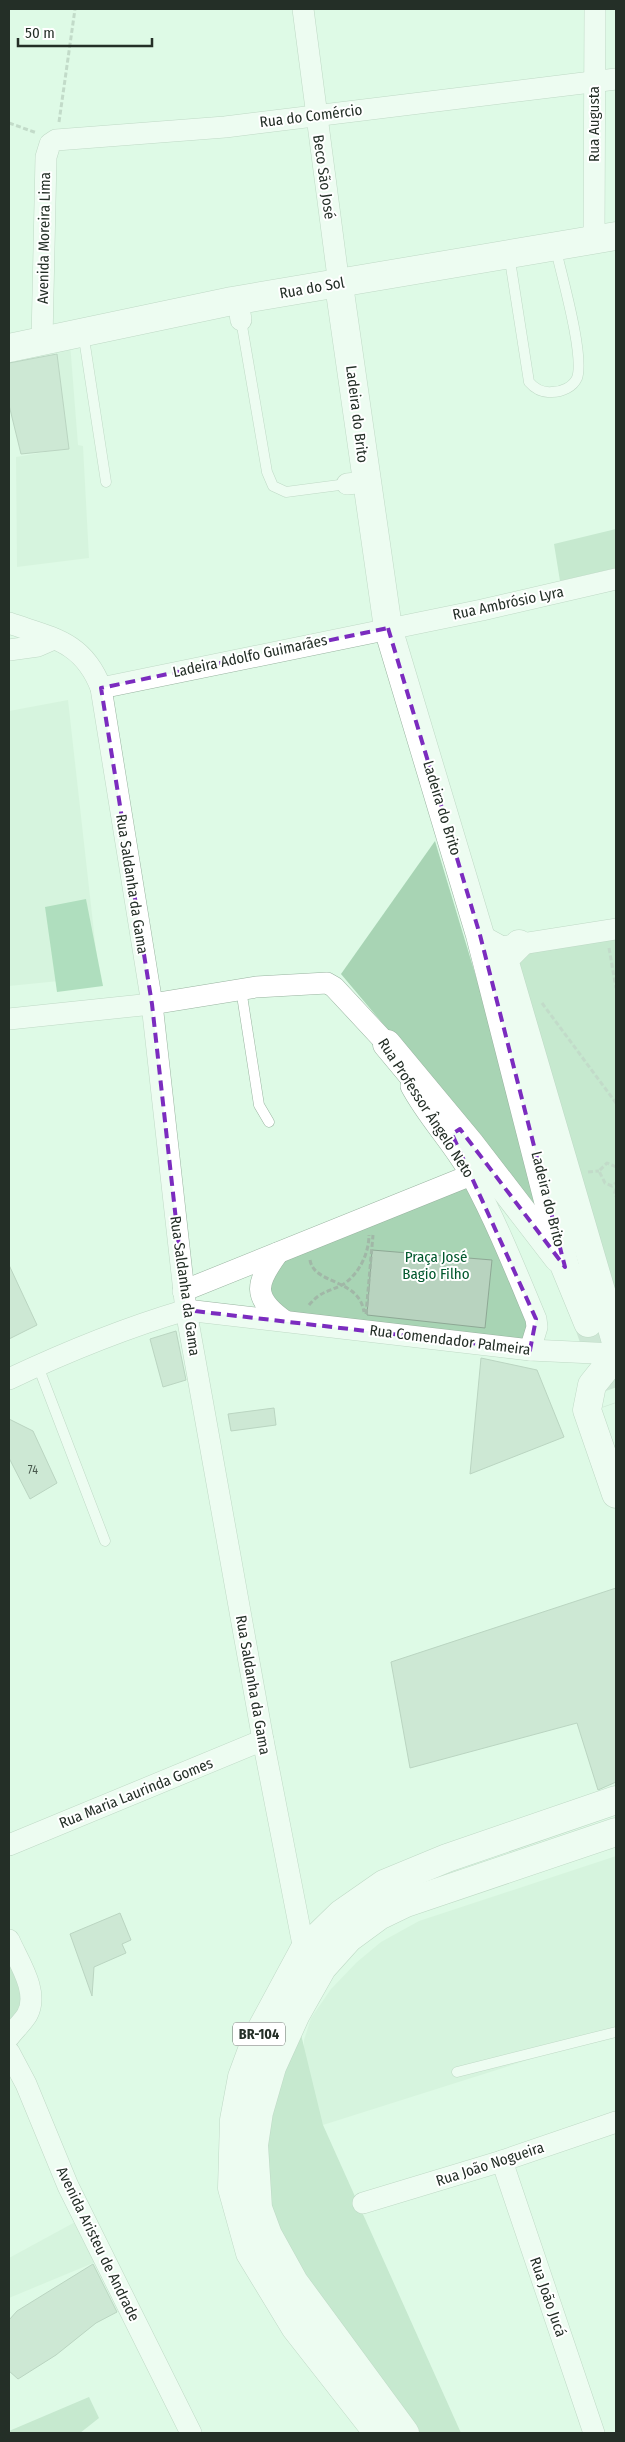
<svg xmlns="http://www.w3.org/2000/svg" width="625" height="2442" font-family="'Fira Sans Condensed',sans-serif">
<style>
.built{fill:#cdeed5}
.green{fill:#a8d4b4}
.water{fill:#77bd8e}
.building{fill:#b8d3bf;stroke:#8ea895}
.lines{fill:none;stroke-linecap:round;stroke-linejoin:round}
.secondary-tunnel{stroke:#b9d1c0;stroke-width:28;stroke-dasharray:28 14;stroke-linecap:butt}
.service-casing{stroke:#99b3a0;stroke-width:11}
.minor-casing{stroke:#99b3a0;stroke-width:22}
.secondary-casing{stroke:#99b3a0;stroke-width:29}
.trunk-casing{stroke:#99b3a0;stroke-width:29}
.path{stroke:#a1b7a7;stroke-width:3;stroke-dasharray:5 2.5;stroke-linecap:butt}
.service{stroke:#fff;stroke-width:10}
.minor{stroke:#fff;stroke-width:21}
.secondary{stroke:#fff;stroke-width:28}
.trunk{stroke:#fff;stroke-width:28}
.marked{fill:none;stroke:#7b2cbf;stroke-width:4;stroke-dasharray:10 6;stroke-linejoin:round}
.labels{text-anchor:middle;stroke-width:4;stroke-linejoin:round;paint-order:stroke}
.number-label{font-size:12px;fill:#49584d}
.shield{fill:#fff;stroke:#666d68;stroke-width:1}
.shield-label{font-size:14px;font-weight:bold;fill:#242f27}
.street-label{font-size:15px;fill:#242f27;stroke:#fff}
.park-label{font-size:15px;fill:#00582d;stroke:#fff}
</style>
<rect width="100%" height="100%" fill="#defae6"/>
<g class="built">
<polygon points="70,343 78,445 83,446 89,558 17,567 16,457 69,448 56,345"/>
<polygon points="68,700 99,977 9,986 9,711"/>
<polygon points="616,1856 616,2032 323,2125 303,2073 304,2040 311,2018 331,1989 357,1962 381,1942 419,1921"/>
<polygon points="77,2221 98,2261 9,2298 9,2258"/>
</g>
<g class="green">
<polygon points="616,529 616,568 560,581 554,544"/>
<polygon points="435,841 550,1222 341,974"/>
<polygon points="616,931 616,1322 507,959 517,942"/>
<polygon points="471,1179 536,1323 527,1343 299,1321 268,1297 268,1272 279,1262"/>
<polygon points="9,1943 25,2011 9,2034"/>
<polygon points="296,2014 323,2125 461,2433 403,2433 286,2267 254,2145"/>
<polygon points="89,2397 99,2418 80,2433 9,2433 9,2431"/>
</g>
<polygon class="water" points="86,899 103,986 57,992 45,907"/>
<g class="building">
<polygon points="57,354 69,449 21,454 9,405 9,363"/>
<polygon points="372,1250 492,1260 485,1328 367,1315"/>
<polygon points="9,1265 37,1325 9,1339"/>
<polygon points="176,1331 186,1380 163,1387 150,1339"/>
<polygon points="481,1358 537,1370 564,1437 470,1474"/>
<polygon points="274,1408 276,1425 231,1431 228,1414"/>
<polygon points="9,1419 33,1431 57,1483 30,1499 9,1458"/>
<polygon points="616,1588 616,1782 598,1790 577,1723 410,1768 391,1662"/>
<polygon points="120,1913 131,1940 122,1944 126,1953 94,1967 92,1996 70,1934"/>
<polygon points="93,2264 117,2312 96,2323 56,2355 18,2379 9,2371 9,2320 17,2311"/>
</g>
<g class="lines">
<polyline class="secondary-tunnel" points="588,1323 616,1403"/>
<defs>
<g id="service">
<path d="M509 254 529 382C535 389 542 393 552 392 562 392 573 387 577 378 585 356 561 273 555 246"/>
<polyline points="241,320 267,472 273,486 286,492 347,484"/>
<polyline points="83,332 106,482"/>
<polyline points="241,989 259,1105 269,1122"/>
<polyline points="38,1366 105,1541"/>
<polyline points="457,2072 616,2032"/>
</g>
<g id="minor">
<polyline points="303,9 339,285"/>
<polyline points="594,239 595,9"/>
<polyline points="238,301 241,320"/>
<polyline points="42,340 46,157 50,144 56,140 225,127 616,79"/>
<polyline points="347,484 366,482"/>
<path d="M9 623C52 638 83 641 101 688L152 1004 186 1310 263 1740 304 1950"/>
<polyline points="9,650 38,646 54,639"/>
<polyline points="101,688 482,610 616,579"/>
<polyline points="480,935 502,947 616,929"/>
<polyline points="9,1019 152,1004 256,987 327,983 334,987 387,1044 395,1058"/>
<path d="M411 1086C428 1118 454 1144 471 1175 496 1221 516 1271 536 1319L537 1327 530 1350"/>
<path d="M278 1253C256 1283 251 1297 285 1321"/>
<polyline points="183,1291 471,1175"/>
<path d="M9 1379C66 1352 125 1328 186 1310L530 1350 615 1354"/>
<polyline points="9,1845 263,1740"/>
<path d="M9 1940C18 1961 40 1992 27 2015 22 2023 14 2030 9 2037"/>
<polyline points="9,2052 26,2084 68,2186 191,2433"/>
<polyline points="502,2161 594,2433"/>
<polyline points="363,2203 502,2161 616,2122"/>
</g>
<g id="secondary">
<polyline points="339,285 388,628 480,935 565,1267 588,1323"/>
<polyline points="9,348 232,301 616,236"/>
<polyline points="519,944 507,956 505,963 616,1342"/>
<polyline points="387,1044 471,1145 558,1258"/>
</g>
<g id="trunk">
<polyline points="616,1355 592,1385 587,1410 616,1494"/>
<polyline points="378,2433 295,2327 250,2253 232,2188 234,2120 242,2077 256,2039 304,1950 341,1914 384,1884 447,1858 616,1800"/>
<polyline points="405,2433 294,2282 268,2235 258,2208 254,2145 259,2112 272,2067 296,2014 322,1968 349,1938 379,1916 406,1903 616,1832"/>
</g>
</defs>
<use href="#service" class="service-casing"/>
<use href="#minor" class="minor-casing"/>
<use href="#secondary" class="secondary-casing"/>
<use href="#trunk" class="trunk-casing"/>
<g class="path">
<polyline points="59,122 75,9"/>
<polyline points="9,123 37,133"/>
<polyline points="609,948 616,988"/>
<polyline points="542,1003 616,1103"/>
<polyline points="616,1167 607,1163 599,1171 605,1183 612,1186 616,1183"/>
<polyline points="588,1172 599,1171"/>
<polyline points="616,1189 614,1195 616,1196"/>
<path d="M310 1260C314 1285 359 1278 364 1312"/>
<path d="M309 1305C321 1291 328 1292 342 1285 359 1275 369 1253 369 1235"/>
<polyline points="366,1314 373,1235"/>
</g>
<use href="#service" class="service"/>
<use href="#minor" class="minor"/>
<use href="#secondary" class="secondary"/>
<use href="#trunk" class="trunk"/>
</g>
<path d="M0 0H625V2442H0ZM388 628 480 935 565 1267 460 1129 452 1134 536 1319 530 1350 186 1310 152 1004 101 688Z" fill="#defae6" fill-opacity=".55" fill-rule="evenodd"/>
<path class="marked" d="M388 628 480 935 565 1267 460 1129 452 1134 536 1319 530 1350 186 1310 152 1004 101 688Z"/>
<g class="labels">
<g class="number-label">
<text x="33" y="1474">74</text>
</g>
<rect class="shield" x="233" y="2022.5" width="52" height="23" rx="4"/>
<g class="shield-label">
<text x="259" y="2039">BR-104</text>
</g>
<g class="street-label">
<text transform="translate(311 116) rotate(-7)" y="5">Rua do Comércio</text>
<text transform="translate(594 124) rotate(-90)" y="5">Rua Augusta</text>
<text transform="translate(324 177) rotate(82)" y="5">Beco São José</text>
<text transform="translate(44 238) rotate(-89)" y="5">Avenida Moreira Lima</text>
<text transform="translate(312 288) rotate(-10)" y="5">Rua do Sol</text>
<text transform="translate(357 414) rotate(83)" y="5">Ladeira do Brito</text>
<text transform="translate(508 603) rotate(-12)" y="5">Rua Ambrósio Lyra</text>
<text transform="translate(250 656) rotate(-12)" y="5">Ladeira Adolfo Guimarães</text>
<text transform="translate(442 808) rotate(73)" y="5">Ladeira do Brito</text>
<text transform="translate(132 884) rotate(81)" y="5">Rua Saldanha da Gama</text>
<text transform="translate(426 1108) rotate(57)" y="5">Rua Professor Ângelo Neto</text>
<text transform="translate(548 1199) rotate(76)" y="5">Ladeira do Brito</text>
<text transform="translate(185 1286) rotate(82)" y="5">Rua Saldanha da Gama</text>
<text transform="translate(450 1340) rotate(7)" y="5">Rua Comendador Palmeira</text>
<text transform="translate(253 1685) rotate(80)" y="5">Rua Saldanha da Gama</text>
<text transform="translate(136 1793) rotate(-22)" y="5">Rua Maria Laurinda Gomes</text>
<text transform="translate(490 2164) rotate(-18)" y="5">Rua João Nogueira</text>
<text transform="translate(98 2244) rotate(64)" y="5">Avenida Aristeu de Andrade</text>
<text transform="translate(548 2297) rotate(71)" y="5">Rua João Jucá</text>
</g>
<g class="park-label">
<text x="436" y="1262">Praça José<tspan x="436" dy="17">Bagio Filho</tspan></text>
</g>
</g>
<rect width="625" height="2442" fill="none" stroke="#242f27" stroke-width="20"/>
<path d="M18 38v8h134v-8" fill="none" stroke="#242f27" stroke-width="2.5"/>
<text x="25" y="38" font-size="15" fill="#242f27" stroke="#ffffff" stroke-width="4" paint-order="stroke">50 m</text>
</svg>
